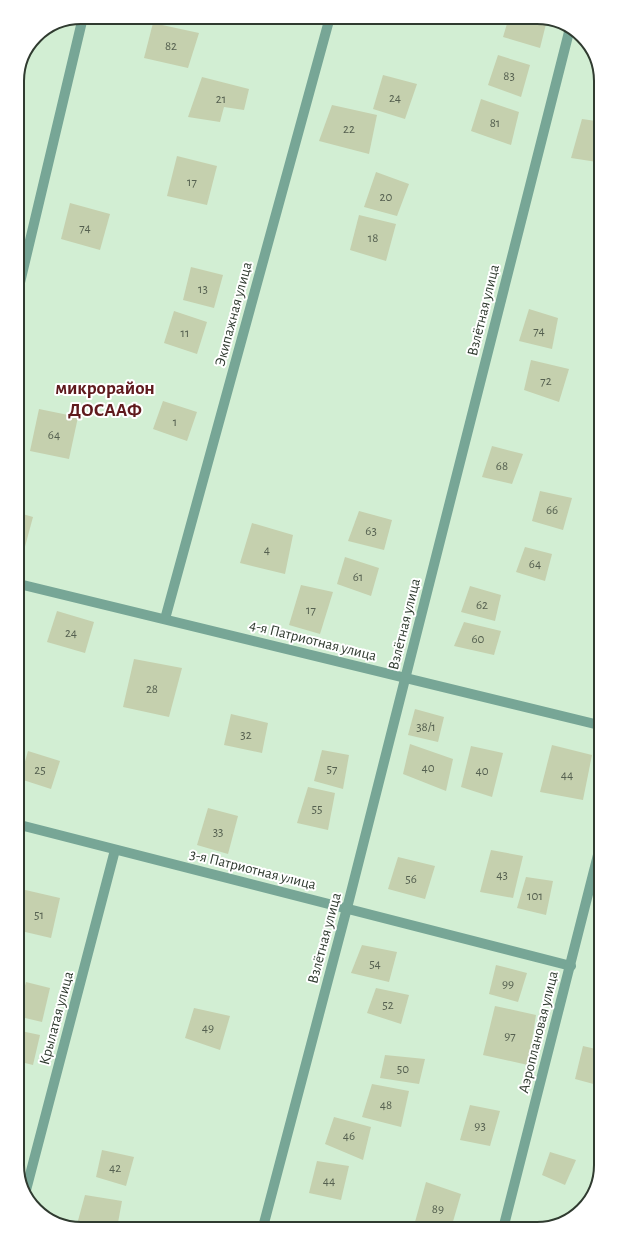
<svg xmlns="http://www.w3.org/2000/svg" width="618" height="1246" font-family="'Alegreya Sans',sans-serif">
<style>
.building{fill:#c5d0ae}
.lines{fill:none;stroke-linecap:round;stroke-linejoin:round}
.minor{stroke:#77a696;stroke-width:10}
.labels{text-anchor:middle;stroke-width:4;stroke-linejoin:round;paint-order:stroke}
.number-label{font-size:13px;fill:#556050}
.street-label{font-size:15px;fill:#303b30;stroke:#fff}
.district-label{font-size:19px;font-weight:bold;fill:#5f1a1d;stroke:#fff}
.rim{fill:none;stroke:#303b30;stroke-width:2}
</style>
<rect width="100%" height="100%" fill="#d2eed3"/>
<g class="building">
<polygon points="509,17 539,17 547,20 540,48 503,37"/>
<polygon points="153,23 199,33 188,68 144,58"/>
<polygon points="498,55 530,65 521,97 488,85"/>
<polygon points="383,75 417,84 405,119 373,109"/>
<polygon points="202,77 249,89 244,110 224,107 220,122 188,117"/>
<polygon points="481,99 519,112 511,145 471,131"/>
<polygon points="332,105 377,115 369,154 319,141"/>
<polygon points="582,119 596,121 597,162 571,158"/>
<polygon points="177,156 217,166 207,205 167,196"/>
<polygon points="376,172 409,184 397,216 364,207"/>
<polygon points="70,203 110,214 100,250 61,239"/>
<polygon points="359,215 396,224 386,261 350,250"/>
<polygon points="191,267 223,275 214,308 183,300"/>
<polygon points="529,309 558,318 552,349 519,341"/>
<polygon points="174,311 207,322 197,354 164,343"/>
<polygon points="531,360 569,369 559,402 524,390"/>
<polygon points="163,401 197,412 187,441 153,429"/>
<polygon points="39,409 78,417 69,459 30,451"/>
<polygon points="492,446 523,454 512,484 482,477"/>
<polygon points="540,491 572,498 563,530 532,521"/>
<polygon points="359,511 392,520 384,550 348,541"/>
<polygon points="19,513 33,517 23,554 19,553"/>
<polygon points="252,523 293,535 285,574 240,563"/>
<polygon points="525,547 552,554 545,581 516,572"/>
<polygon points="345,557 379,568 371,596 337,584"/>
<polygon points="301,585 333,592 320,634 289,625"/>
<polygon points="470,586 501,595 495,621 461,612"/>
<polygon points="57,611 94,622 85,653 47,642"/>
<polygon points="464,622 501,631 494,655 454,646"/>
<polygon points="134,659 182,668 169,717 123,707"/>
<polygon points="415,709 444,717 438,742 408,735"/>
<polygon points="231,714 268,723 262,753 224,745"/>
<polygon points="410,744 453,759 446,791 403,774"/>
<polygon points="552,745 592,755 583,800 540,792"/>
<polygon points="471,746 503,753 492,797 461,787"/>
<polygon points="322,750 349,755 343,789 314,781"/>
<polygon points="28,751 60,761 51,789 20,779"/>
<polygon points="308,787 335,793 328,830 297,823"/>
<polygon points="208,808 238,816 228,854 197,845"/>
<polygon points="491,850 523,856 513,898 480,892"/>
<polygon points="398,857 435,866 425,899 388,889"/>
<polygon points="526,877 553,881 546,915 517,908"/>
<polygon points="21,889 60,898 51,938 21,931"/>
<polygon points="362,945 397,952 389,982 351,973"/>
<polygon points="496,965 527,973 518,1002 489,994"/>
<polygon points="26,982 50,988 42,1022 21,1017 21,1001"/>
<polygon points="376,988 409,995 401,1024 367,1013"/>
<polygon points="495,1006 536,1015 528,1065 483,1055"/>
<polygon points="194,1008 230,1016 220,1050 185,1038"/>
<polygon points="21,1031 40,1035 33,1065 21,1062"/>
<polygon points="583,1046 600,1050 601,1086 575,1079"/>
<polygon points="385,1055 425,1059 419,1084 380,1078"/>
<polygon points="372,1084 409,1091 401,1127 362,1117"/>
<polygon points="470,1105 500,1111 490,1146 460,1140"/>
<polygon points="334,1117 371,1127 363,1160 325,1144"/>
<polygon points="102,1150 134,1157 126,1186 96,1177"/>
<polygon points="550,1152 576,1160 565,1185 542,1175"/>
<polygon points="317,1161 349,1166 341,1200 309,1193"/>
<polygon points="426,1182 461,1194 452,1225 428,1225 415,1222"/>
<polygon points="85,1195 122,1201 117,1228 76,1228"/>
</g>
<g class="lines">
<g class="minor">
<polyline points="18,291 83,17"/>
<polyline points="19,584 599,725"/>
<polyline points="165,619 330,17"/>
<polyline points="20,825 571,966"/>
<polyline points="25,1194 115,850"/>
<polyline points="504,1225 600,847"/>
<polyline points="263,1227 347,908 570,28"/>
</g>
</g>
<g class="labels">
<g class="number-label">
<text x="171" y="50">82</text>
<text x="509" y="80">83</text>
<text x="395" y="102">24</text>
<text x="221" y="103">21</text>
<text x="495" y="127">81</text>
<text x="349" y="133">22</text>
<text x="192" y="186">17</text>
<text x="386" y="201">20</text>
<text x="85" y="232">74</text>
<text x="373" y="242">18</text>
<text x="203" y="293">13</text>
<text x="539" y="335">74</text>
<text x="185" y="337">11</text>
<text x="546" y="385">72</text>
<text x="175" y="426">1</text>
<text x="54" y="439">64</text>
<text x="502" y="470">68</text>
<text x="552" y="514">66</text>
<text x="371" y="535">63</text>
<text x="267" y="554">4</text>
<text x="535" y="568">64</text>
<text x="358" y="581">61</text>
<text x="482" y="609">62</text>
<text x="311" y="614">17</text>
<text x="71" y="637">24</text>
<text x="478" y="643">60</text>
<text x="152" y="693">28</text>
<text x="426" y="731">38/1</text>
<text x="246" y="739">32</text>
<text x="428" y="772">40</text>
<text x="332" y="773">57</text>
<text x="40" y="774">25</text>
<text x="482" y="775">40</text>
<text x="567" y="779">44</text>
<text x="317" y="813">55</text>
<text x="218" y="836">33</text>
<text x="502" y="879">43</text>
<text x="411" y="883">56</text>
<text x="535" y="900">101</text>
<text x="39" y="919">51</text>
<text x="375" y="968">54</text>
<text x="508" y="988">99</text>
<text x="388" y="1009">52</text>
<text x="208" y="1032">49</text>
<text x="510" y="1040">97</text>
<text x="403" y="1073">50</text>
<text x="386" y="1109">48</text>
<text x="480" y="1130">93</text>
<text x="349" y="1140">46</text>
<text x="115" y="1172">42</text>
<text x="329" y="1185">44</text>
<text x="438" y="1213">89</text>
</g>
<g class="street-label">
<text transform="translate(483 310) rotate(-76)" y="5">Взлётная улица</text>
<text transform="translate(233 314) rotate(-75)" y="5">Экипажная улица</text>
<text transform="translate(404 624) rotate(-76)" y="5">Взлётная улица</text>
<text transform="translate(313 640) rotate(14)" y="5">4-я Патриотная улица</text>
<text transform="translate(253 869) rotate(14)" y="5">3-я Патриотная улица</text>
<text transform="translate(324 938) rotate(-75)" y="5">Взлётная улица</text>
<text transform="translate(56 1018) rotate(-75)" y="5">Крылатая улица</text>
<text transform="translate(538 1032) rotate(-76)" y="5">Аэроплановая улица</text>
</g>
<g class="district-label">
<text x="105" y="394">микрорайон<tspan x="105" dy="22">ДОСААФ</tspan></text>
</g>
</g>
<path d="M0 0H618V1246H0ZM81 24H537A57 57 0 0 1 594 81V1165A57 57 0 0 1 537 1222H81A57 57 0 0 1 24 1165V81A57 57 0 0 1 81 24Z" fill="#fff" fill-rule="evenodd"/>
<path class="rim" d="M81 24H537A57 57 0 0 1 594 81V1165A57 57 0 0 1 537 1222H81A57 57 0 0 1 24 1165V81A57 57 0 0 1 81 24Z"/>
</svg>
